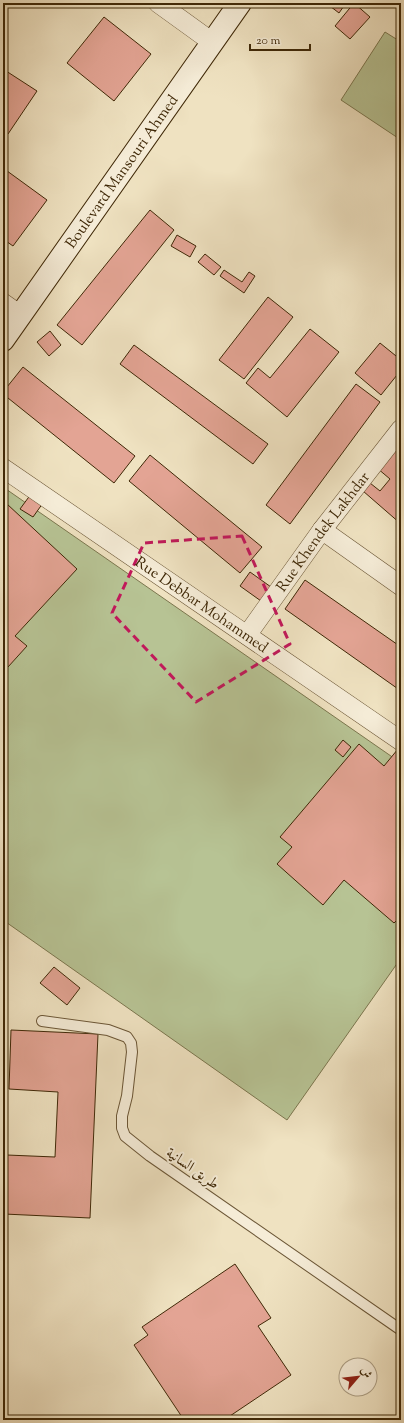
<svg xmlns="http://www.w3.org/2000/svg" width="404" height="1423" font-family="'Sorts Mill Goudy',Amiri,serif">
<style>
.green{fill:#b7c394;stroke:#7b764e}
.building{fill:#e3a494;stroke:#3f2807}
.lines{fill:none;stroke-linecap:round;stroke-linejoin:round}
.service-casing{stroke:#6b5636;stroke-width:12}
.minor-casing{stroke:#6b5636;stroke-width:20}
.secondary-casing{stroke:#3f2807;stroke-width:24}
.service{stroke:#f5ecd7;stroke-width:10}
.minor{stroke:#f5ecd7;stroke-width:19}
.secondary{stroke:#f5ecd7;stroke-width:22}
.marked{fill:none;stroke:#c2185b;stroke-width:3;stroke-dasharray:8 5;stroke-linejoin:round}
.labels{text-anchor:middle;stroke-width:4;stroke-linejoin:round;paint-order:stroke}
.street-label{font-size:15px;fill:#3f2807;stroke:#f5ecd7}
</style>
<rect width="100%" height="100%" fill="#efe2c1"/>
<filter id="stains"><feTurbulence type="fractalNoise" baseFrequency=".005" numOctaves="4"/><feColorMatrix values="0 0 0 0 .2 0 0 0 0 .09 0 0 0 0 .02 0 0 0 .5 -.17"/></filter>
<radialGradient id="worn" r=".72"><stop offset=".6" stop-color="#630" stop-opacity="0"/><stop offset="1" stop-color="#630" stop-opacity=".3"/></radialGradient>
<g class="green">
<polygon points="385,32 401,42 401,140 341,100"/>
<polygon points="3,487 401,763 401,958 287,1120 3,920"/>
</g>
<g class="building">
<polygon points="326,3 346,3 339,13"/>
<polygon points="354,3 370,17 350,39 335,26"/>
<polygon points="104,17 151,54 114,101 67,63"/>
<polygon points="3,69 37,91 8,134 3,131"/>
<polygon points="3,168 47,200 13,246 3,239"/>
<polygon points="150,210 174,230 82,345 57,325"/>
<polygon points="177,235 196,246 190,257 171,246"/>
<polygon points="205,254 221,267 214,275 198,262"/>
<polygon points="224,270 242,282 249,272 255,276 244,293 220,276"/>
<polygon points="268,297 293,317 244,379 219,360"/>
<polygon points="310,329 339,352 287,417 246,383 258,368 270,378"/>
<polygon points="50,331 61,345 49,356 37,342"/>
<polygon points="380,343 401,360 401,370 381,395 355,373"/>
<polygon points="134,345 268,444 253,464 120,364"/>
<polygon points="23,367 135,456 114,483 3,394 3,392"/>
<polygon points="356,384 380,402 290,524 266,505"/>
<polygon points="401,440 401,524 363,491 370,483 380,491 390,479 377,468"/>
<polygon points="150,455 262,547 240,573 129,481"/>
<polygon points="31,494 43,503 33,517 20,509"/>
<polygon points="7,504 77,569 15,636 27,646 8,667 3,662 3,507"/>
<polygon points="250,572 271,587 261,601 240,586"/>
<polygon points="305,580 401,647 401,691 285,609"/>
<polygon points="343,740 351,747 343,757 335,750"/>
<polygon points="359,744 384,766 398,749 401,752 401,916 394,923 344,880 323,905 277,864 292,847 280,837"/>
<polygon points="54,967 80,988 67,1005 40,983"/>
<polygon points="11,1030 98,1034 90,1218 4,1214 7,1155 55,1157 58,1092 9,1089"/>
<polygon points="235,1264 271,1318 258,1326 291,1375 224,1420 184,1420 134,1345 148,1335 142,1327"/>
</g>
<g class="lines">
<defs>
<polyline id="service" points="42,1021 108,1030 127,1037 131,1043 132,1052 127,1096 122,1116 122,1128 125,1136 150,1156 401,1330"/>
<g id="minor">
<polyline points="158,3 212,42"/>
<polyline points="3,303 20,315"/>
<path id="s1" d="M3 468 401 741"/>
<polyline points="322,530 401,586"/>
<path id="s2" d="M247 635 322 530 401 429"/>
</g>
<g id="secondary">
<path id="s3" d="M3 340 240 3"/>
</g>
</defs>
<use href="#service" class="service-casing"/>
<use href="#minor" class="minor-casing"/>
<use href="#secondary" class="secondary-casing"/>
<use href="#service" class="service"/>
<use href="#minor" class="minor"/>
<use href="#secondary" class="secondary"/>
</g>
<path class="marked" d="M242 536 290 644 196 702 112 613 144 543Z"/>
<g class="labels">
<g class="street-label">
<text dy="5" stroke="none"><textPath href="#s3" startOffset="206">Boulevard Mansouri Ahmed</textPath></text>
<text dy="5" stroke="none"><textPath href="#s2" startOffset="128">Rue Khendek Lakhdar</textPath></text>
<text dy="5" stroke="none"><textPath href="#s1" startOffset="241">Rue Debbar Mohammed</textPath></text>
<text transform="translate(193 1168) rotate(35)" y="5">طريق السانية</text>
</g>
</g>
<rect width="404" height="1423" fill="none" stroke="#efe2c1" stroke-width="16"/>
<rect x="4" y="4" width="396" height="1415" fill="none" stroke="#3f2807" stroke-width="2"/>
<rect x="8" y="8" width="388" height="1407" fill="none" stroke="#3f2807"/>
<g transform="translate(358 1377) rotate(62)"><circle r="19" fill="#f5ecd7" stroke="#ac9e84"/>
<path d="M0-3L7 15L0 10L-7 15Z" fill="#8f2418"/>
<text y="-6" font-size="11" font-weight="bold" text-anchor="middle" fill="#3f2807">ش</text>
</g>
<path d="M250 44v6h60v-6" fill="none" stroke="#3f2807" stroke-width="2"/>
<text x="256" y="44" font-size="12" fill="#3f2807" stroke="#f5ecd7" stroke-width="3" paint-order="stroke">20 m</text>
<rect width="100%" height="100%" filter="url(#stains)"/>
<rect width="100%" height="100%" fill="url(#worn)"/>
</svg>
